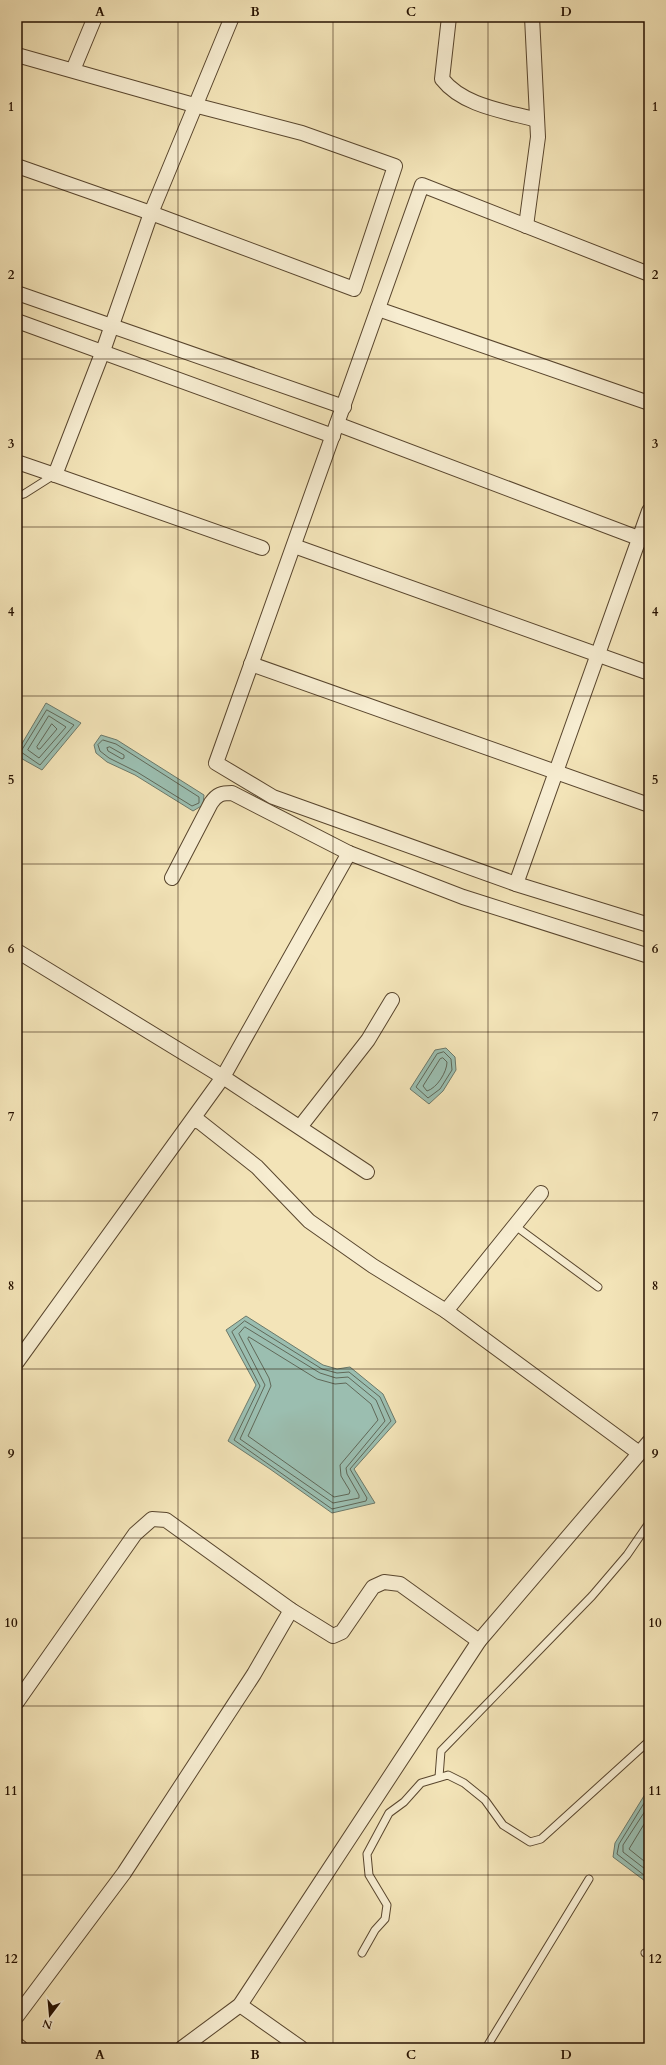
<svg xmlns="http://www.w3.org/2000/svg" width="666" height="2065" font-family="Cardo,serif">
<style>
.water{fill:#9bbeb0;stroke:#6c796a}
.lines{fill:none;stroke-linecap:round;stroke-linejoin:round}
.shore{stroke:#606858;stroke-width:1}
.lane-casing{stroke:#59462e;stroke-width:9}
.street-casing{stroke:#59462e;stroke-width:16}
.lane{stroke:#f7edd1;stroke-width:7}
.street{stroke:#f7edd1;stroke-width:14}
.grid{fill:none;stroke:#261100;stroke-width:1;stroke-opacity:0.55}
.neatline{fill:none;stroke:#261100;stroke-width:1.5}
.grid-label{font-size:13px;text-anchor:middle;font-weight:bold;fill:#261100}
</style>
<rect width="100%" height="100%" fill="#f3e4b8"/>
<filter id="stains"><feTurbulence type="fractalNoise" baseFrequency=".005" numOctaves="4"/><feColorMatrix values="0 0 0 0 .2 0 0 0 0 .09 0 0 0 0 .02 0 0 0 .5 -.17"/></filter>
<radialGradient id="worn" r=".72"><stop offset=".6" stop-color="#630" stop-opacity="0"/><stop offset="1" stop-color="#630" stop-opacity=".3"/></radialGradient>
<g class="water">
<polygon points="46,703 81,723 42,770 17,756 17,752"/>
<polygon points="101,735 117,740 204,795 203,805 193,811 135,775 107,762 96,753 94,745"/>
<polygon points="446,1048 455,1057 456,1070 443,1091 429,1104 410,1089 435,1050"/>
<polygon points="246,1316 323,1365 337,1369 350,1367 383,1394 396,1422 354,1469 375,1503 332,1513 270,1469 228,1441 256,1385 226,1330"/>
<polygon points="647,1791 649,1792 649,1884 613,1857 615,1843"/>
</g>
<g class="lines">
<g class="shore">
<polygon points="47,710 74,725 40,765 21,752"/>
<polygon points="49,716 66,727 39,758 28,750"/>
<polygon points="52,724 57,729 40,749 38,749 37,747"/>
<polygon points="103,740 116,744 199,797 199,803 192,806 137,772 109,758 100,751 98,745"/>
<polygon points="110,747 124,755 124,758 122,759 108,751 107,748"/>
<polygon points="444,1052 451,1059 452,1070 440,1089 428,1098 416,1087 437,1054"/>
<path d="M443 1058 447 1062C447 1072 437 1088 427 1091L423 1086 440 1059Z"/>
<polygon points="245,1321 322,1369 337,1373 349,1372 380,1397 391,1421 350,1469 367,1498 366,1501 332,1509 234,1440 260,1386 232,1332"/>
<polygon points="245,1327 320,1373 336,1378 348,1377 376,1400 385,1421 346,1468 347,1474 359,1495 359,1498 333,1503 240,1439 265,1385 239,1334"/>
<polygon points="249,1337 317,1379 335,1384 346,1383 371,1404 378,1420 340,1465 341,1476 350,1491 349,1494 334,1497 248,1436 271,1386 269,1378 248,1339"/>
<polyline points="649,1795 619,1844 617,1854 649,1879"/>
<polyline points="649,1805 623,1845 623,1852 649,1872"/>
<polyline points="649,1816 629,1849 649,1865"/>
</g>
<defs>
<g id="lane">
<polyline points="17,496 24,494 54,475"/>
<polyline points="514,1225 598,1287"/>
<polyline points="439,1777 441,1751 592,1596 627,1555 649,1523"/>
<polyline points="362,1953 375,1930 385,1919 387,1905 369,1875 367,1854 389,1813 404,1802 421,1783 448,1775 464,1783 485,1800 503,1825 530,1842 541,1839 649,1741"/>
<polyline points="645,1953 649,1951"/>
<polyline points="486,2048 589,1879"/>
</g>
<g id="street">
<path d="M449 17 442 79C463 106 505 111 537 120"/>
<polyline points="17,55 194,105 302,133 395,166 354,289 151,213 103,351 55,475 262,548"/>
<polyline points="73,70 95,17"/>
<polyline points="17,166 151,213 232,17"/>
<polyline points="526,226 538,137 532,17"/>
<polyline points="649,274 422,185 216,763 273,797 516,884 649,925"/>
<polyline points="17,293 344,407"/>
<polyline points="378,309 649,403"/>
<polyline points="17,321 333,436"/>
<polyline points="337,424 649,542"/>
<polyline points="17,462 55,475"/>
<polyline points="294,546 649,673"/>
<polyline points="251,664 649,805"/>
<polyline points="349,853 223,1077 367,1172"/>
<path d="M172 878 211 803C217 794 222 793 232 793L349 853 463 897 649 956"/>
<polyline points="516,884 649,511"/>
<polyline points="17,951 223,1077 17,1362"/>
<polyline points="193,1120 200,1122 257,1167 309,1221 373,1266 446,1311 639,1453"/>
<polyline points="300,1127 368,1040 392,1000"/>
<polyline points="446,1311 541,1193"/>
<polyline points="17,1702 135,1534 152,1519 166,1520 291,1610 333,1636 342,1632 373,1587 384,1582 400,1584 479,1641"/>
<polyline points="240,2005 301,2048"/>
<polyline points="17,2016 124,1873 254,1674 291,1610"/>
<polyline points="17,2045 21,2048"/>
<polyline points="182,2048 240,2005 479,1641 649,1442"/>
</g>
</defs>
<use href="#lane" class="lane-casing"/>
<use href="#street" class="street-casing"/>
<use href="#lane" class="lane"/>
<use href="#street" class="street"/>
</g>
<path class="grid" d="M178 17V2048M333 17V2048M488 17V2048M17 190H649M17 359H649M17 527H649M17 696H649M17 864H649M17 1032H649M17 1201H649M17 1369H649M17 1538H649M17 1706H649M17 1875H649"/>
<rect width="666" height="2065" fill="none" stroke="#f3e4b8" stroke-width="44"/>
<g transform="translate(50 2015) rotate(196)" stroke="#f7edd1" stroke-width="3" paint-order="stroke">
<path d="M0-3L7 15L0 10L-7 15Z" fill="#261100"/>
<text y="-6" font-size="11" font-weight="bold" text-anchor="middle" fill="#261100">N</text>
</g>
<rect x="22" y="22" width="622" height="2021" class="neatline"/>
<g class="grid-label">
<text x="100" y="16">A</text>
<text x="255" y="16">B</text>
<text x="411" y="16">C</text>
<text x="566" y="16">D</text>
<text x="11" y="111">1</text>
<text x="655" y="111">1</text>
<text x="11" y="279">2</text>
<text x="655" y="279">2</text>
<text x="11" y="448">3</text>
<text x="655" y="448">3</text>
<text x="11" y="616">4</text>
<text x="655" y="616">4</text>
<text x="11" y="784">5</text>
<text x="655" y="784">5</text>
<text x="11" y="953">6</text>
<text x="655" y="953">6</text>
<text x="11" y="1121">7</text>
<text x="655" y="1121">7</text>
<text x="11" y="1290">8</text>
<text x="655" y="1290">8</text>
<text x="11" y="1458">9</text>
<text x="655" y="1458">9</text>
<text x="11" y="1627">10</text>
<text x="655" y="1627">10</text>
<text x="11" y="1795">11</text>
<text x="655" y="1795">11</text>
<text x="11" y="1963">12</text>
<text x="655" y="1963">12</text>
<text x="100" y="2059">A</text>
<text x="255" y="2059">B</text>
<text x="411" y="2059">C</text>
<text x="566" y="2059">D</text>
</g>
<rect width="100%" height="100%" filter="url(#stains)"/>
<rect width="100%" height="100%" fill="url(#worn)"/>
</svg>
